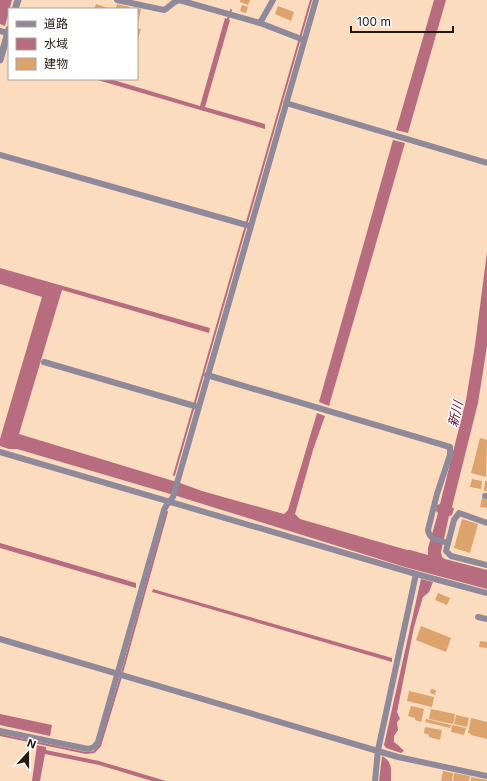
<svg xmlns="http://www.w3.org/2000/svg" width="487" height="781" font-family="Inter,'Noto Sans JP',sans-serif">
<style>
.water{fill:#b76c7f}
.lines{fill:none;stroke-linecap:round;stroke-linejoin:round}
.stream{stroke:#b76c7f;stroke-width:2}
.building{fill:#dca36c}
.minor{stroke:#908999;stroke-width:6}
.tertiary{stroke:#908999;stroke-width:7}
.labels{text-anchor:middle;stroke-width:3;stroke-linejoin:round;paint-order:stroke}
.water-label{font-size:13px;font-style:italic;fill:#6f1235;stroke:#fff}
</style>
<rect width="100%" height="100%" fill="#fcdcbe"/>
<g class="water">
<polygon points="0,0 12,0 5,26 0,24"/>
<polygon points="434,0 446,0 408,133 396,130"/>
<polygon points="225,18 230,20 205,107 265,124 265,129 94,79 110,79 200,106"/>
<polygon points="393,140 405,143 329,406 319,402"/>
<polygon points="487,252 487,346 478,403 452,507 454,509 452,515 449,516 441,552 442,557 445,559 487,570 487,589 405,567 177,496 17,449 9,449 0,446 0,439 42,297 0,284 0,268 210,328 209,333 62,290 19,434 180,483 202,491 284,514 288,510 317,413 325,416 313,450 295,514 300,519 407,550 410,550 428,555 428,548 438,513 436,511 437,505 440,504 466,400 475,345"/>
<polygon points="0,543 136,583 136,588 0,548"/>
<polygon points="421,579 433,582 429,592 423,597 414,627 397,712 400,719 397,722 398,730 394,736 394,742 398,745 404,751 401,753 386,748 384,745"/>
<polygon points="153,589 392,658 392,662 152,592"/>
<polygon points="0,714 52,725 50,736 0,725"/>
<polygon points="37,745 46,747 46,750 99,761 166,781 152,781 99,765 45,754 40,781 32,781"/>
<path d="M382 756C393 762 391 770 391 781H379Z"/>
</g>
<g class="lines">
<g class="stream">
<polyline points="228,19 231,10"/>
<polyline points="174,475 311,0"/>
<polyline points="0,735 86,753 94,752 100,746 120,680 167,512"/>
</g>
</g>
<g class="building">
<polygon points="240,0 250,0 248,5 240,2"/>
<polygon points="96,4 111,9 94,9"/>
<polygon points="117,4 130,7 129,9 116,9"/>
<polygon points="242,5 248,7 246,13 240,11"/>
<polygon points="278,6 294,12 291,21 275,14"/>
<polygon points="137,8 141,9 138,23 137,23"/>
<polygon points="137,28 141,29 138,39 137,38"/>
<polygon points="480,438 487,440 486,477 471,473"/>
<polygon points="472,479 482,481 481,489 470,487"/>
<polygon points="485,481 487,481 487,491 484,491"/>
<polygon points="482,498 487,499 487,508 480,507"/>
<polygon points="462,519 478,524 470,553 454,548"/>
<polygon points="438,593 450,598 447,605 435,600"/>
<polygon points="421,626 451,638 446,652 416,640"/>
<polygon points="480,641 487,642 487,648 479,647"/>
<polygon points="431,689 436,690 435,695 430,693"/>
<polygon points="409,691 434,697 432,707 407,701"/>
<polygon points="411,706 424,709 421,722 415,720 415,718 408,716"/>
<polygon points="431,709 455,714 453,724 429,719"/>
<polygon points="456,715 469,718 467,727 454,724"/>
<polygon points="471,718 487,722 487,739 471,735 471,734 468,733"/>
<polygon points="426,719 451,725 450,728 425,722"/>
<polygon points="452,725 466,728 464,735 451,732"/>
<polygon points="425,727 442,730 440,740 429,737 429,735 424,733"/>
<polygon points="443,771 453,773 452,781 441,781"/>
<polygon points="454,773 470,776 469,781 453,781"/>
<polygon points="471,777 487,780 487,781 471,781"/>
</g>
<g class="lines">
<g class="minor">
<path d="M117 0 164 10C170 7 172 2 179 0L260 23 304 40"/>
<polyline points="260,23 273,0"/>
<polyline points="0,31 8,33"/>
<polyline points="286,103 487,163"/>
<polyline points="0,155 250,226"/>
<polyline points="44,362 198,407"/>
<path d="M207 375 450 447V455L437 494 428 530C429 540 439 540 448 543"/>
<polyline points="0,452 416,574 487,593"/>
<polyline points="485,496 487,496"/>
<polyline points="487,523 459,513 454,520 446,551 451,556 487,565"/>
<polyline points="478,617 487,619"/>
<polyline points="0,639 398,757 487,776"/>
<polyline points="0,731 88,749 94,747 98,742 164,510 166,506 173,497 316,0"/>
<polyline points="375,781 378,750 416,574"/>
</g>
<g class="tertiary">
<polyline points="15,9 18,0"/>
<polyline points="0,60 9,29"/>
</g>
</g>
<g class="labels">
<g class="water-label">
<text transform="translate(455 414) rotate(-76)" y="5">新川</text>
</g>
</g>
<rect x="8" y="8" width="130" height="72" fill="#ffffff" stroke="#a7a39e"/>
<rect x="16" y="21" width="20" height="6" fill="#908999" stroke="#a7a39e"/>
<text x="44" y="28" font-size="12" fill="#23180d">道路</text>
<rect x="16" y="38" width="20" height="12" fill="#b76c7f" stroke="#a7a39e"/>
<text x="44" y="48" font-size="12" fill="#23180d">水域</text>
<rect x="16" y="58" width="20" height="12" fill="#dca36c" stroke="#a7a39e"/>
<text x="44" y="68" font-size="12" fill="#23180d">建物</text>
<g transform="translate(28 753) rotate(21)" stroke="#ffffff" stroke-width="3" paint-order="stroke">
<path d="M0-3L7 15L0 10L-7 15Z" fill="#23180d"/>
<text y="-6" font-size="11" font-weight="bold" text-anchor="middle" fill="#23180d">N</text>
</g>
<path d="M351 26v6h102v-6" fill="none" stroke="#23180d" stroke-width="2"/>
<text x="357" y="26" font-size="12" fill="#23180d" stroke="#ffffff" stroke-width="3" paint-order="stroke">100 m</text>
</svg>
